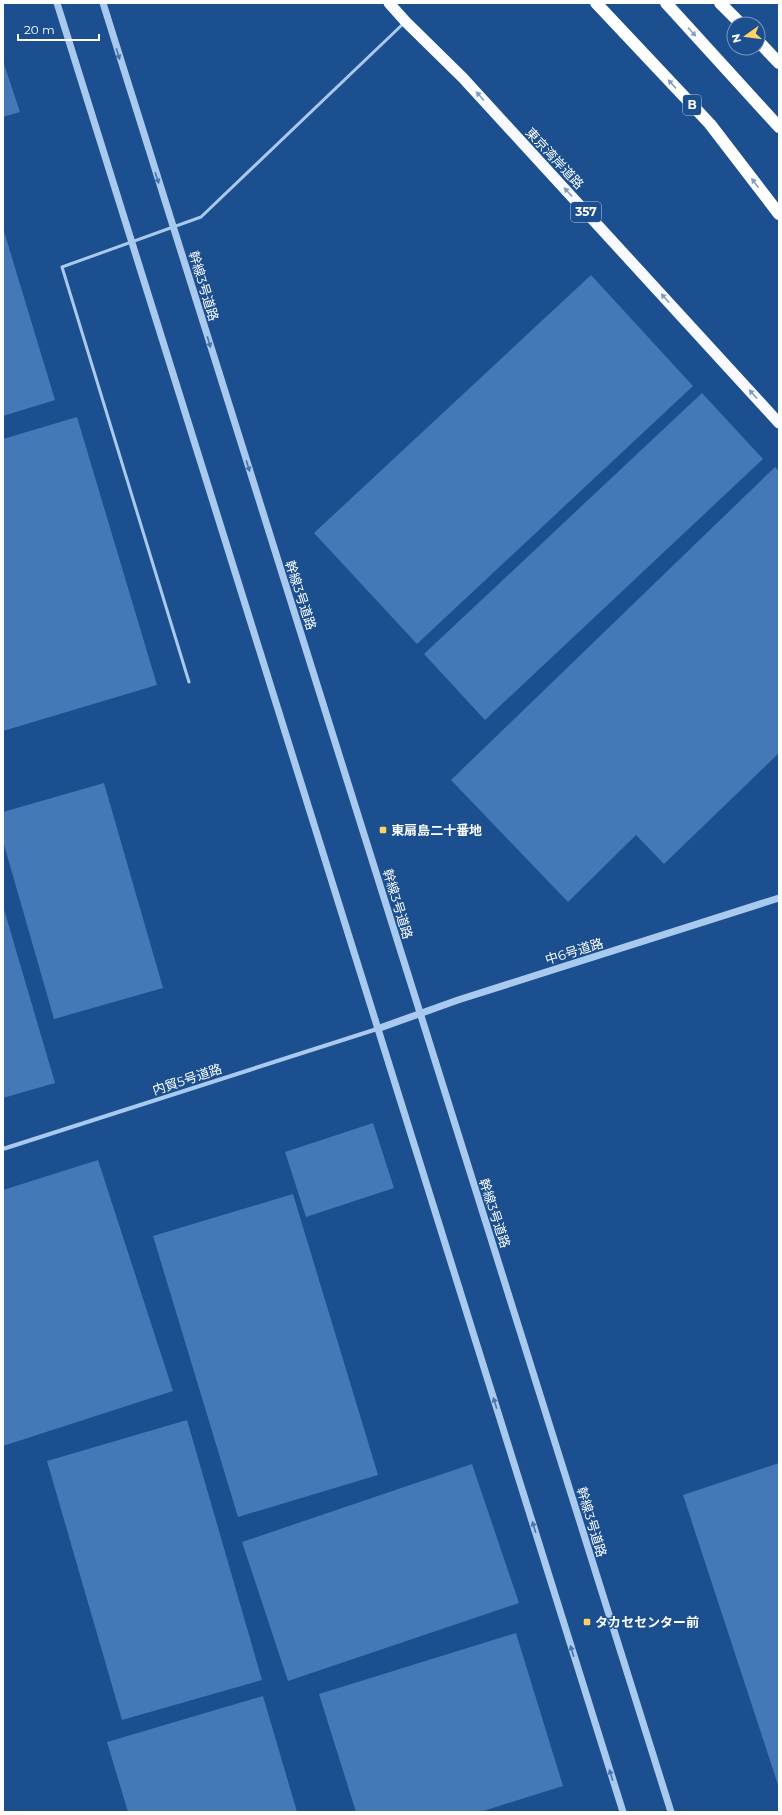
<svg xmlns="http://www.w3.org/2000/svg" width="782" height="1815" font-family="Montserrat,'Noto Sans JP',sans-serif">
<style>
.building{fill:#4478b7}
.lines{fill:none;stroke-linecap:round;stroke-linejoin:round}
.service{stroke:#a9c9ee;stroke-width:3}
.minor{stroke:#a9c9ee;stroke-width:4}
.tertiary{stroke:#a9c9ee;stroke-width:7}
.trunk{stroke:#f8faff;stroke-width:11}
.motorway{stroke:#fff;stroke-width:12}
.oneway{fill:#829ec1}
.oneway2{fill:#4674ac}
.oneway3{fill:#7e9cc1}
.poi-dot{fill:#ffd166;stroke:#1b4f8f;stroke-width:1.5}
.labels{text-anchor:middle;stroke-width:3;stroke-linejoin:round;paint-order:stroke}
.shield{fill:#1b4f8f;stroke:#bbcadd;stroke-width:1}
.shield-label{font-size:12px;font-weight:bold;fill:#fff}
.street-label{font-size:13px;fill:#fff;stroke:#1b4f8f}
.poi-label{font-size:13px;font-weight:bold;fill:#fff;stroke:#1b4f8f;text-anchor:start}
</style>
<rect width="100%" height="100%" fill="#1b4f8f"/>
<g class="building">
<polygon points="3,61 20,112 3,117"/>
<polygon points="3,228 55,400 3,416"/>
<polygon points="591,275 693,386 417,644 314,533"/>
<polygon points="702,393 763,459 485,720 424,654"/>
<polygon points="77,417 157,685 3,731 3,439"/>
<polygon points="775,467 779,471 779,753 664,864 636,835 568,902 451,780"/>
<polygon points="104,783 163,988 54,1019 3,841 3,812"/>
<polygon points="3,906 55,1083 3,1098"/>
<polygon points="373,1123 394,1188 306,1217 285,1152"/>
<polygon points="98,1160 173,1391 3,1446 3,1190"/>
<polygon points="293,1194 378,1475 238,1517 153,1236"/>
<polygon points="187,1420 262,1680 122,1720 47,1461"/>
<polygon points="779,1463 779,1788 683,1495"/>
<polygon points="472,1464 519,1603 288,1681 242,1542"/>
<polygon points="516,1633 563,1786 480,1812 356,1812 319,1694"/>
<polygon points="263,1696 297,1812 128,1812 107,1742"/>
</g>
<g class="lines">
<polyline class="service" points="189,682 62,267 201,217 404,23"/>
<polyline class="minor" points="3,1149 377,1029"/>
<g class="tertiary">
<polyline points="57,3 623,1812"/>
<polyline points="103,3 671,1812"/>
<polyline points="377,1029 458,1000 779,898"/>
</g>
<polyline class="trunk" points="389,3 406,22 463,78 779,423"/>
<g class="motorway">
<polyline points="596,3 710,124 779,214"/>
<polyline points="666,3 779,127"/>
<polyline points="720,3 741,24"/>
<polyline points="758,41 779,63"/>
</g>
</g>
<defs><path id="oneway-solid" d="M-6-.8H1V-3.2L6.5 0L1 3.2V.8H-6Z"/></defs>
<g class="oneway">
<use href="#oneway-solid" transform="translate(692 32) rotate(48)"/>
<use href="#oneway-solid" transform="translate(672 84) rotate(-133)"/>
<use href="#oneway-solid" transform="translate(755 183) rotate(-127)"/>
</g>
<g class="oneway2">
<use href="#oneway-solid" transform="translate(118 54) rotate(73)"/>
<use href="#oneway-solid" transform="translate(157 178) rotate(72)"/>
<use href="#oneway-solid" transform="translate(209 342) rotate(73)"/>
<use href="#oneway-solid" transform="translate(248 466) rotate(73)"/>
<use href="#oneway-solid" transform="translate(495 1403) rotate(-107)"/>
<use href="#oneway-solid" transform="translate(534 1527) rotate(-107)"/>
<use href="#oneway-solid" transform="translate(572 1651) rotate(-107)"/>
<use href="#oneway-solid" transform="translate(611 1775) rotate(-107)"/>
</g>
<g class="oneway3">
<use href="#oneway-solid" transform="translate(480 96) rotate(-132)"/>
<use href="#oneway-solid" transform="translate(568 192) rotate(-133)"/>
<use href="#oneway-solid" transform="translate(665 298) rotate(-132)"/>
<use href="#oneway-solid" transform="translate(753 394) rotate(-132)"/>
</g>
<g class="poi-dot">
<rect x="379" y="826" width="8" height="8" rx="2"/>
<rect x="583" y="1618" width="8" height="8" rx="2"/>
</g>
<g class="labels">
<g class="shield">
<rect x="683" y="95" width="18" height="20" rx="3"/>
<rect x="571" y="202" width="30" height="20" rx="3"/>
</g>
<g class="shield-label">
<text x="692" y="109">B</text>
<text x="586" y="216">357</text>
</g>
<g class="street-label">
<text transform="translate(555 158) rotate(47)" y="5">東京湾岸道路</text>
<text transform="translate(204 286) rotate(73)" y="5">幹線3号道路</text>
<text transform="translate(301 595) rotate(72)" y="5">幹線3号道路</text>
<text transform="translate(398 904) rotate(73)" y="5">幹線3号道路</text>
<text transform="translate(574 951) rotate(-17)" y="5">中6号道路</text>
<text transform="translate(187 1079) rotate(-18)" y="5">内貿5号道路</text>
<text transform="translate(495 1213) rotate(72)" y="5">幹線3号道路</text>
<text transform="translate(592 1522) rotate(73)" y="5">幹線3号道路</text>
</g>
<g class="poi-label">
<text x="391" y="835">東扇島二十番地</text>
<text x="595" y="1627">タカセセンター前</text>
</g>
</g>
<rect width="782" height="1815" fill="none" stroke="#ffffff" stroke-width="8"/>
<g transform="translate(746 36) rotate(256)"><circle r="19" fill="#1b4f8f" stroke="#7695bc"/>
<path d="M0-3L7 15L0 10L-7 15Z" fill="#ffd166"/>
<text y="-6" font-size="11" font-weight="bold" text-anchor="middle" fill="#ffffff">N</text>
</g>
<path d="M18 34v6h81v-6" fill="none" stroke="#ffffff" stroke-width="2"/>
<text x="24" y="34" font-size="12" fill="#ffffff" stroke="#1b4f8f" stroke-width="3" paint-order="stroke">20 m</text>
</svg>
